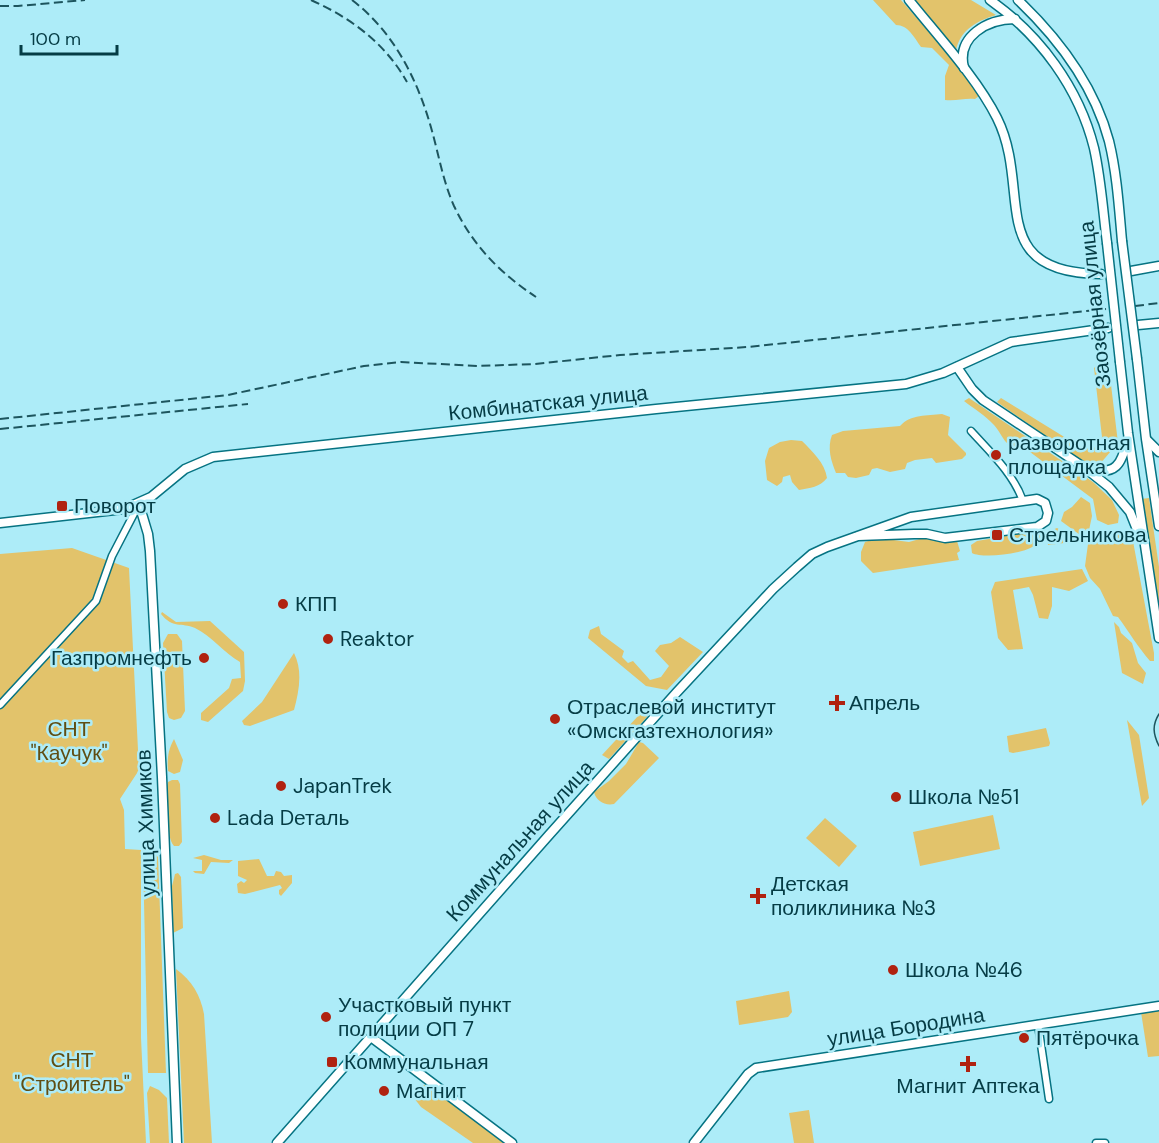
<svg xmlns="http://www.w3.org/2000/svg" width="1159" height="1143" font-family="'DM Sans',sans-serif">
<style>
.green{fill:#e2c36b}
.lines{fill:none;stroke-linecap:round;stroke-linejoin:round}
.street-casing{stroke:#067382;stroke-width:9}
.secondary-casing{stroke:#067382;stroke-width:11}
.street{stroke:#fff;stroke-width:6}
.secondary{stroke:#fff;stroke-width:8}
.tram{stroke:#1d555e;stroke-width:1.5}
.rail{stroke:#1d555e;stroke-width:2;stroke-dasharray:9 4.5;stroke-linecap:butt}
.secondary-bridge-casing{stroke:#067382;stroke-width:11;stroke-linecap:butt}
.secondary-bridge{stroke:#fff;stroke-width:8}
.poi-dot{fill:#b02210;stroke:#adecf8;stroke-width:2}
.labels{text-anchor:middle;stroke-width:5;stroke-linejoin:round;paint-order:stroke}
.street-label{font-size:21px;fill:#053c45;stroke:#adecf8}
.poi-label{font-size:21px;fill:#053c45;stroke:#adecf8;text-anchor:start}
.park-label{font-size:21px;fill:#604e13;stroke:#adecf8}
</style>
<rect width="100%" height="100%" fill="#adecf8"/>
<g class="green">
<path d="M873 0H901L955 62 979 96 975 99C964 98 958 101 945 100V76L949 65 932 48 921 47C914 37 908 25 896 25Z"/>
<path d="M915 0H971L996 15C977 21 961 29 956 50Z"/>
<path d="M1106 363 1109 368 1118 443 1099 465 1086 464 997 402 1001 398 1079 446C1090 450 1099 450 1102 437L1094 368 1099 364Z"/>
<path d="M969 398 1093 482 1112 500 1119 515 1118 523 1108 525 1097 520 1093 499 1026 449C1005 450 1005 438 994 425 986 416 973 408 964 401Z"/>
<path d="M942 414 950 417 948 435 966 453V455L962 459 936 463 932 458 915 460 907 463 905 469 890 472 877 468 872 469 869 475 856 478 848 477 845 473H836C831 461 827 448 832 435L843 431 900 426C911 414 927 416 942 414Z"/>
<path d="M791 440 802 441C812 451 825 463 827 478 820 487 810 488 799 490L792 482 790 475 783 477 782 482 777 486 767 480 765 461 769 448 780 442Z"/>
<polygon points="1081,497 1090,503 1092,516 1088,535 1083,537 1061,521 1064,512 1072,507"/>
<polygon points="1149,498 1159,567 1159,611 1141,499"/>
<polygon points="1057,528 1080,541 1048,545 1047,532"/>
<path d="M1128 530 1132 536 1154 653V661H1150C1138 647 1129 632 1118 617L1113 616 1100 589 1090 578 1085 566 1088 544 1093 538Z"/>
<path d="M1036 531 1041 536C1040 538 1037 544 1035 545 1025 554 983 559 972 553L971 545 977 541Z"/>
<polygon points="878,538 909,542 923,538 938,541 957,541 960,551 957,553 959,560 873,573 861,561 861,552 865,542"/>
<polygon points="72,548 129,568 139,770 120,799 124,810 125,849 141,850 141,1038 146,1143 0,1143 0,554"/>
<polygon points="1082,569 1088,581 1069,591 1052,587 1052,606 1048,619 1039,618 1033,595 1029,587 1013,590 1023,649 1008,650 998,638 991,592 995,582"/>
<path d="M162 612 176 622 210 621 244 652 245 681 243 691 208 722 201 720V713L229 688 232 679 241 678 240 662C224 653 212 636 195 628 181 622 173 629 161 614Z"/>
<polygon points="1114,622 1119,627 1121,633 1132,643 1138,663 1146,673 1143,684 1122,673"/>
<polygon points="599,626 601,634 624,651 622,657 628,663 633,661 650,680 661,677 669,666 655,651 660,645 671,643 680,637 703,652 667,690 646,686 588,638 590,630"/>
<polygon points="168,634 177,634 182,641 185,711 181,718 174,720 169,718 167,712 163,643"/>
<path d="M294 653C303 671 299 691 294 710L250 726 244 725 242 721 262 702Z"/>
<polygon points="651,702 655,708 609,759 602,755"/>
<polygon points="1127,720 1139,735 1149,798 1142,806"/>
<polygon points="1046,728 1050,743 1049,746 1013,753 1009,752 1007,736"/>
<path d="M174 739 183 760 180 772 174 774 168 771C167 759 168 750 174 739Z"/>
<path d="M639 742 643 743 659 758 614 804C605 806 596 801 594 792L609 781 626 764Z"/>
<path d="M172 780H178L180 784 182 842 179 846H174C165 835 168 801 167 786L168 782Z"/>
<polygon points="993,815 1000,849 920,866 913,832"/>
<polygon points="825,818 857,846 839,867 806,838"/>
<polygon points="154,853 158,857 166,1073 148,1073 143,859 147,854"/>
<polygon points="204,855 221,860 233,860 229,863 211,862 204,874 195,873 193,871 202,871 202,860 193,858"/>
<polygon points="259,859 267,876 274,876 276,871 281,872 284,876 292,875 292,883 281,896 279,894 279,890 282,888 280,885 245,894 238,893 237,884 241,881 244,883 247,880 238,876 238,861"/>
<polygon points="178,873 181,877 183,928 173,933 172,886 175,874"/>
<path d="M176 969C192 981 200 994 204 1014L212 1143H184Z"/>
<polygon points="789,991 792,1012 788,1017 739,1025 736,1001"/>
<polygon points="1159,1010 1159,1056 1148,1057 1141,1012"/>
<polygon points="426,1084 504,1143 473,1143 421,1107 414,1098 416,1090"/>
<polygon points="150,1086 159,1090 167,1098 169,1143 150,1143 147,1093"/>
<polygon points="809,1110 814,1143 794,1143 789,1113"/>
</g>
<g class="lines">
<defs>
<g id="street">
<path d="M971 431C990 452 1013 473 1023 501"/>
<polyline points="0,705 96,601 112,556 139,504"/>
<polyline points="1038,1024 1049,1099"/>
<polyline points="1096,1143 1105,1143"/>
</g>
<g id="secondary">
<path d="M909 0C937 35 977 78 997 118 1033 190 983 273 1101 274"/>
<path d="M990 0C1040 35 1079 88 1094 148 1101 179 1103 211 1107 243"/>
<path d="M1018 0C1059 39 1094 85 1109 141 1117 174 1119 208 1122 241"/>
<path d="M964 68C956 36 988 19 1015 19"/>
<polyline points="1131,271 1159,266"/>
<polyline points="1138,325 1159,323"/>
<polyline points="1137,359 1146,439 1159,526"/>
<polyline points="1120,362 1128,433 1159,638"/>
<polyline points="957,367 972,389 983,400 1085,468 1109,487 1130,512 1140,537"/>
<polyline points="1147,440 1159,452"/>
<path d="M1088 469C1116 476 1122 464 1127 440"/>
<polyline points="139,504 148,534 150,551 162,777 177,1143"/>
<polyline points="0,523 124,509 151,497 185,469 213,457 656,409 906,384 943,373 1011,342 1108,328"/>
<polyline points="371,1037 512,1143"/>
<polyline points="277,1143 549,835 677,692 773,589 797,567 812,554 827,547 911,517 1037,499 1045,503 1048,513 1046,521 1037,527 945,538 927,534 914,534 858,536"/>
<polyline points="694,1143 748,1074 756,1068 1159,1006"/>
</g>
</defs>
<use href="#street" class="street-casing"/>
<use href="#secondary" class="secondary-casing"/>
<use href="#street" class="street"/>
<use href="#secondary" class="secondary"/>
<path class="tram" d="M1159 714C1152 725 1153 734 1159 746"/>
<g class="rail">
<path d="M311 0C351 18 385 43 407 82"/>
<path d="M352 0C394 32 418 80 432 131 439 156 443 181 454 206 473 246 500 273 536 297"/>
<polyline points="0,6 18,6 85,0"/>
<polyline points="1135,306 1159,303"/>
<polyline points="0,419 228,395 364,366 401,362 477,366 535,364 620,355 748,347 1106,309"/>
<polyline points="0,429 248,404"/>
</g>
<defs>
<g id="secondary-bridge">
<polyline points="1122,241 1137,359"/>
<polyline points="1107,243 1120,362"/>
</g>
</defs>
<use href="#secondary-bridge" class="secondary-bridge-casing"/>
<use href="#secondary-bridge" class="secondary-bridge"/>
</g>
<g class="poi-dot">
<circle cx="996" cy="455" r="6"/>
<rect x="56" y="500" width="12" height="12" rx="3"/>
<rect x="991" y="529" width="12" height="12" rx="3"/>
<circle cx="283" cy="604" r="6"/>
<circle cx="328" cy="639" r="6"/>
<circle cx="204" cy="658" r="6"/>
<path d="M834 694h6v6h6v6h-6v6h-6v-6h-6v-6h6z"/>
<circle cx="555" cy="719" r="6"/>
<circle cx="281" cy="786" r="6"/>
<circle cx="896" cy="797" r="6"/>
<circle cx="215" cy="818" r="6"/>
<path d="M755 887h6v6h6v6h-6v6h-6v-6h-6v-6h6z"/>
<circle cx="893" cy="970" r="6"/>
<circle cx="326" cy="1017" r="6"/>
<circle cx="1024" cy="1038" r="6"/>
<rect x="326" y="1056" width="12" height="12" rx="3"/>
<path d="M965 1055h6v6h6v6h-6v6h-6v-6h-6v-6h6z"/>
<circle cx="384" cy="1091" r="6"/>
</g>
<g class="labels">
<g class="street-label">
<text transform="translate(1095 304) rotate(-96)" y="7">Заозёрная улица</text>
<text transform="translate(548 403) rotate(-6)" y="7">Комбинатская улица</text>
<text transform="translate(146 823) rotate(-92)" y="7">улица Химиков</text>
<text transform="translate(520 841) rotate(-48)" y="7">Коммунальная улица</text>
<text transform="translate(906 1027) rotate(-9)" y="7">улица Бородина</text>
</g>
<g class="poi-label">
<text x="1008" y="450">разворотная<tspan x="1008" dy="24">площадка</tspan></text>
<text x="74" y="513">Поворот</text>
<text x="1009" y="542">Стрельникова</text>
<text x="295" y="611">КПП</text>
<text x="340" y="646">Reaktor</text>
<text x="192" y="665" text-anchor="end">Газпромнефть</text>
<text x="849" y="710">Апрель</text>
<text x="567" y="714">Отраслевой институт<tspan x="567" dy="24">«Омскгазтехнология»</tspan></text>
<text x="293" y="793">JapanTrek</text>
<text x="908" y="804">Школа №51</text>
<text x="227" y="825">Lada Dеталь</text>
<text x="771" y="891">Детская<tspan x="771" dy="24">поликлиника №3</tspan></text>
<text x="905" y="977">Школа №46</text>
<text x="338" y="1012">Участковый пункт<tspan x="338" dy="24">полиции ОП 7</tspan></text>
<text x="1036" y="1045">Пятёрочка</text>
<text x="344" y="1069">Коммунальная</text>
<text x="968" y="1093" text-anchor="middle">Магнит Аптека</text>
<text x="396" y="1098">Магнит</text>
</g>
<g class="park-label">
<text x="69" y="736">СНТ<tspan x="69" dy="24">"Каучук"</tspan></text>
<text x="72" y="1067">СНТ<tspan x="72" dy="24">"Строитель"</tspan></text>
</g>
</g>
<path d="M21 45v9h96v-9" fill="none" stroke="#053c45" stroke-width="3"/>
<text x="30" y="45" font-size="18" fill="#053c45" stroke="#adecf8" stroke-width="4.5" paint-order="stroke">100 m</text>
</svg>
